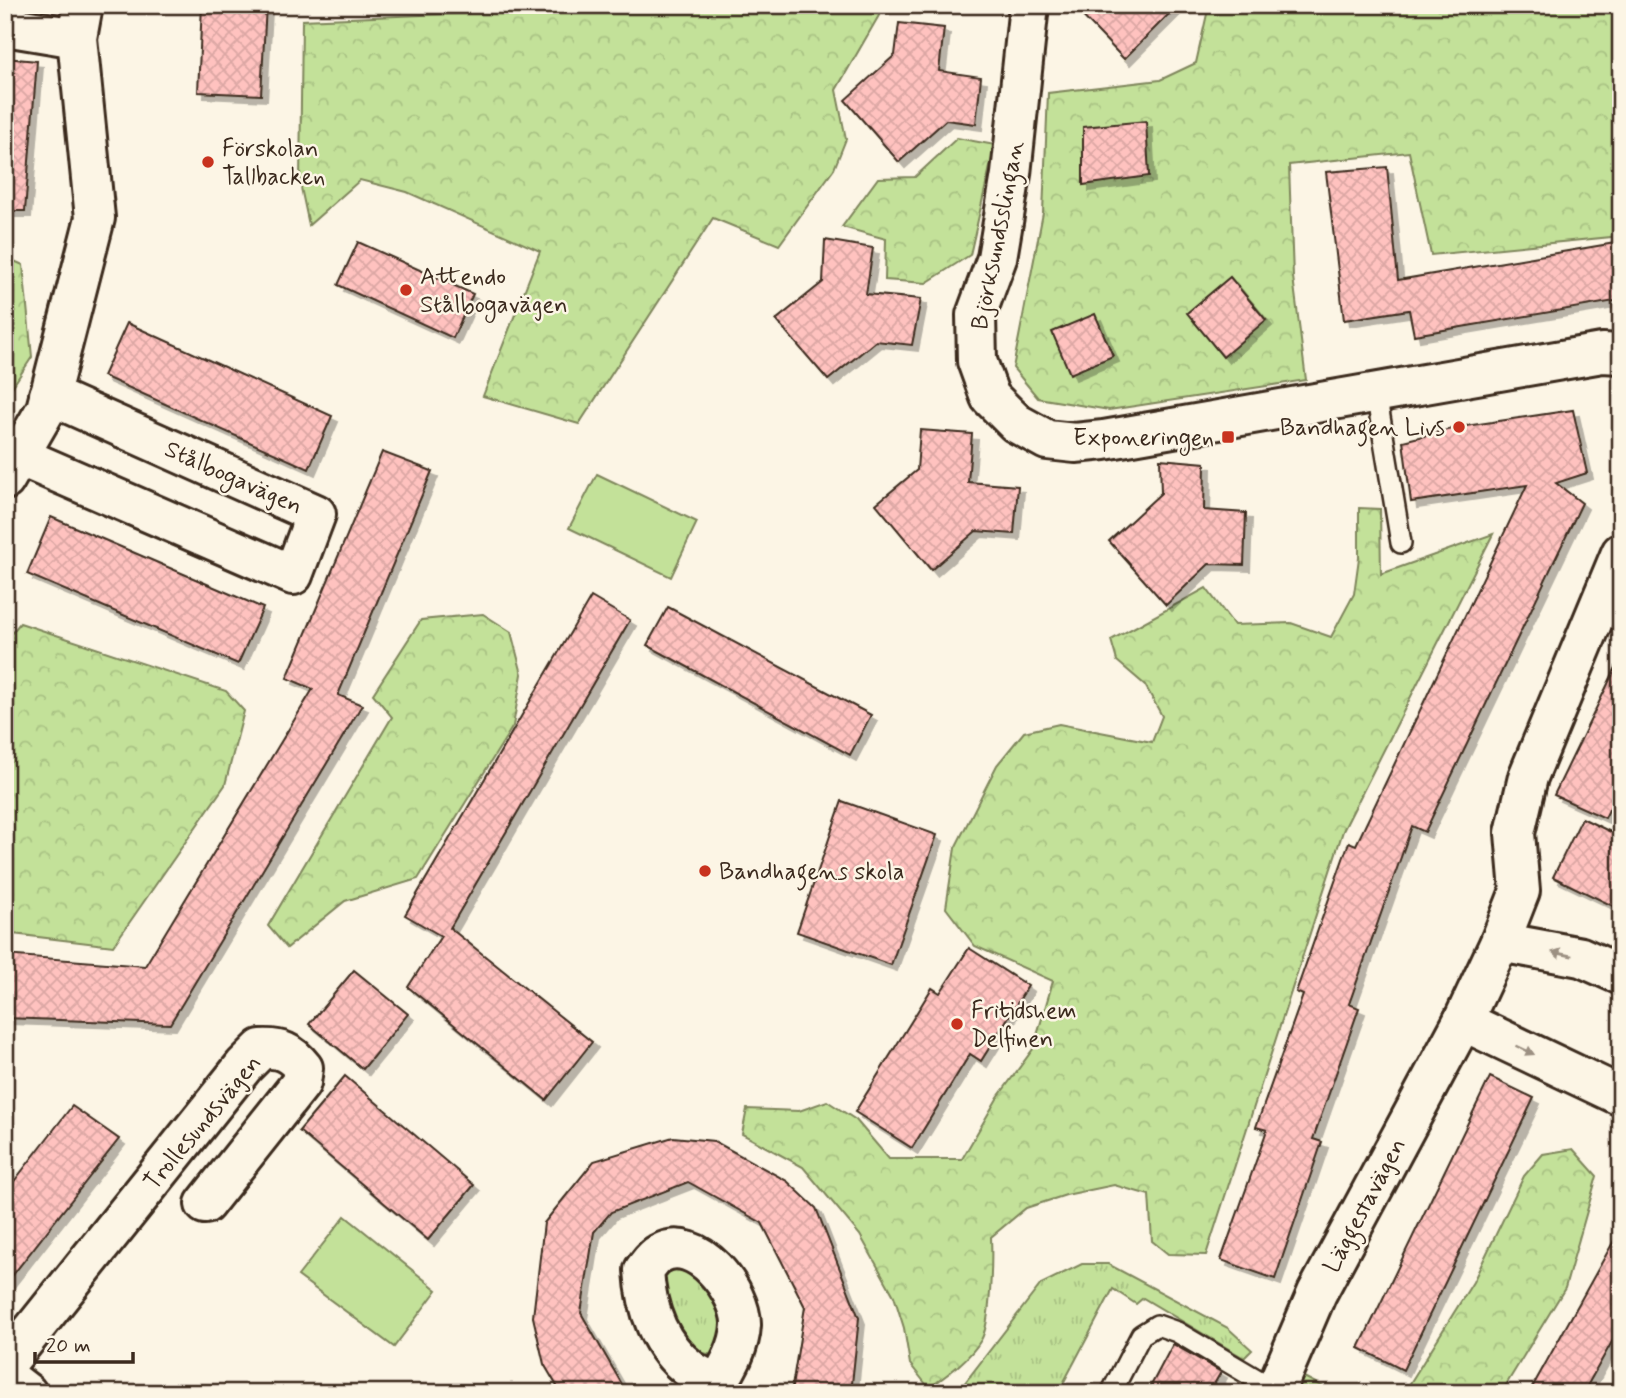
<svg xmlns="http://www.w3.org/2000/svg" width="1626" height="1398" font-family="Mynerve,sans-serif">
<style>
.grass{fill:url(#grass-tufts);stroke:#7f865c;stroke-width:2}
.forest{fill:url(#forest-crowns);stroke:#7f865c;stroke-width:2}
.garden{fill:#c3e199;stroke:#7f865c;stroke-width:2}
.building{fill:url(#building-cross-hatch);stroke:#3b2a1e;stroke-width:2;filter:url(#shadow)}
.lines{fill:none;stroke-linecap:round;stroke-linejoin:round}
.lane-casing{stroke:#3b2a1e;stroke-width:24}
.street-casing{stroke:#3b2a1e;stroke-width:44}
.lane{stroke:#fcf5e5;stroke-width:19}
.street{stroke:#fcf5e5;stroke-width:38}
.oneway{fill:#9c9082}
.poi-dot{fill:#c8321e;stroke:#fcf5e5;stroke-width:2.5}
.labels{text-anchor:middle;stroke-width:5;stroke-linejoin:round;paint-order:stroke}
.poi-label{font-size:24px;fill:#3b2a1e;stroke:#fcf5e5;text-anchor:start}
.street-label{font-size:24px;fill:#3b2a1e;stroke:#fcf5e5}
</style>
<defs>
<pattern id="grass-tufts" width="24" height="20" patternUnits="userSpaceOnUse" patternTransform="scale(1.75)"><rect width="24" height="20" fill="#c3e199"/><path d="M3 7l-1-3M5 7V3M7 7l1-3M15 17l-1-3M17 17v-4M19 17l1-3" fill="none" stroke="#a8c183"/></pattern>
<pattern id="forest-crowns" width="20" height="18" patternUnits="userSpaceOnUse" patternTransform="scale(1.75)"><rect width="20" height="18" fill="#c3e199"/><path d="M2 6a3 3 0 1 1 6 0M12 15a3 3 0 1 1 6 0" fill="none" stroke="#a8c183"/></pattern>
<pattern id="building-cross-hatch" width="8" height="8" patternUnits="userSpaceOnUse" patternTransform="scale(1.75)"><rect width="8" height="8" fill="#ffc2bf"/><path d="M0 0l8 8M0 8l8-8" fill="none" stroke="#dba7a4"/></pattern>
<filter id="shadow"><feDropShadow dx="6" dy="6" stdDeviation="0" flood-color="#0004"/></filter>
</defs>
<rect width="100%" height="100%" fill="#fcf5e5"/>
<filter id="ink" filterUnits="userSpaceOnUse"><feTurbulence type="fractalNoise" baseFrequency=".0143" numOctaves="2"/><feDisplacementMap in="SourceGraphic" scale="14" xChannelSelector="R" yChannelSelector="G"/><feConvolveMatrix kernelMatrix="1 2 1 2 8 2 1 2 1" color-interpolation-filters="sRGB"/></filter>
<g filter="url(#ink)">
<g class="grass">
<polygon points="672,1259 720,1289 729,1343 712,1355 691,1350 673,1336 663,1273"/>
<polygon points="1082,1264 1108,1264 1228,1328 1252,1350 1244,1358 1143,1298 1136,1304 1113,1289 1058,1393 957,1393 1041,1284"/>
</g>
<g class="forest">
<polygon points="471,5 885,5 836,90 846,139 834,169 779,245 713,218 579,424 483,396 540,251 407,192 360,180 309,225 300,183 302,20 469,13"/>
<polygon points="1209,5 1618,5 1616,28 1621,39 1621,236 1431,255 1409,152 1289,165 1293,277 1306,380 1109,410 1038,398 1013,368 1043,213 1048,93 1160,80 1196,63"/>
<polygon points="957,138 995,145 970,255 926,283 885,280 886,239 842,227 878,178 915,177"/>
<polygon points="5,257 23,265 32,357 5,398"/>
<path d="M1359 508 1380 509 1381 574 1493 534 1343 831 1206 1255 1168 1254 1152 1241 1149 1195 1114 1185 1066 1195 1026 1208 991 1237C992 1258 991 1324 981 1340 969 1360 947 1375 929 1388L910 1364 904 1328 894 1296 860 1235 803 1167 742 1134 747 1109 799 1111 827 1101 856 1120 889 1159H962L998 1097 1033 1049 1053 981 975 946 946 908 955 848 997 765 1024 732 1059 724 1152 742 1162 716 1145 685 1117 661 1111 640 1206 588 1234 625 1291 623 1331 637 1354 594 1359 558Z"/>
<polygon points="483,614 511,632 522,674 513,726 418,879 345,901 287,948 268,926 392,717 373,694 421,620"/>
<polygon points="20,623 226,691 244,711 225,785 113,946 5,933 5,641"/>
<polygon points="1573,1149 1597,1176 1565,1288 1501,1393 1404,1393 1473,1282 1524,1176 1543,1154"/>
<polygon points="1300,1375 1335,1393 1295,1393"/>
</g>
<g class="garden">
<polygon points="597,474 697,522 671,577 569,528"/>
<polygon points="345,1216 437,1290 394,1347 298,1276"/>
</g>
<g class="building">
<polygon points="202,5 266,5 261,95 198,92"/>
<polygon points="1072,5 1178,5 1124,59"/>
<polygon points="899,23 944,28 939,71 981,77 976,124 946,120 899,162 845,100 895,55"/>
<polygon points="5,58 37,61 25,211 5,211"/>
<polygon points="1146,121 1149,176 1083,185 1083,127"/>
<polygon points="1387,167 1398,280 1621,242 1621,300 1414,335 1409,310 1344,320 1326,172"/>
<polygon points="825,240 873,248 866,294 921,299 912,345 876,341 828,380 776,320 823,282"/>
<polygon points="358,242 473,294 453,338 338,285"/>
<polygon points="1230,277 1266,320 1223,357 1187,313"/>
<polygon points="1095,314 1113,356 1070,374 1052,332"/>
<polygon points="127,323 332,416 309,469 103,376"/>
<polygon points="1573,410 1587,473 1556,483 1582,503 1425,832 1412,826 1349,1004 1359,1008 1313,1139 1322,1142 1275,1279 1221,1260 1267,1130 1256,1127 1303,995 1296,992 1349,842 1356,845 1527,485 1411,502 1403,441 1459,427"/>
<polygon points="920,430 972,434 968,482 1018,486 1014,534 976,531 931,570 876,504 917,470"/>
<polygon points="382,452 432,471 338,695 362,705 170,1024 5,1018 5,955 145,966 313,689 287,678"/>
<polygon points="1160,459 1205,463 1204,510 1246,513 1244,565 1209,564 1166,605 1109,541 1161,493"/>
<polygon points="51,517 263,608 238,664 27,574"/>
<polygon points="591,597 630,620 450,928 592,1042 546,1100 408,987 441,936 405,915"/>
<polygon points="668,607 871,715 850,755 647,645"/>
<polygon points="1621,657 1621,785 1605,818 1554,795"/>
<polygon points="842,801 937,835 891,965 797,932"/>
<polygon points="1582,818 1621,837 1621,910 1553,877"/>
<polygon points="969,948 1028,986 981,1061 970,1054 912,1148 855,1112 932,988 940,993"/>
<polygon points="354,970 408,1014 363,1069 309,1024"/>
<polygon points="345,1076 474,1185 428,1240 299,1131"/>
<polygon points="1490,1077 1534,1098 1403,1370 1359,1348"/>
<polygon points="72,1106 119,1139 5,1285 5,1193"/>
<polygon points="673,1137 714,1141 787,1181 816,1208 859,1318 851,1393 791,1393 805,1307 762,1223 688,1182 611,1212 594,1232 581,1313 627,1393 561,1393 544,1364 533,1317 544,1223 594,1161"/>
<polygon points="1621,1228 1621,1326 1583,1393 1529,1393"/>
<polygon points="1173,1344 1221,1372 1209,1393 1147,1393"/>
</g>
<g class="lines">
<defs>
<g id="lane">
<polyline points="1376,393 1401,543"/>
<polyline points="1111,1393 1141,1335 1157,1325 1177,1332 1275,1390"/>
</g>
<g id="street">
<polyline points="1029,5 1011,174 997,258 976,315 977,361 990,397 1016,423 1047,440 1075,443 1104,440 1602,353 1621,354"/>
<polyline points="5,26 77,38"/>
<polyline points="19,456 293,575 316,514 49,395"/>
<polyline points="5,480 46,409 95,218 77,38 83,5"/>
<polyline points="1500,942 1581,957 1621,975"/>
<polyline points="1463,1021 1621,1096"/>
<path d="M5 1365 244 1066 261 1049C280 1048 291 1052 303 1068L301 1083 205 1204"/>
<polyline points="5,1376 27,1393"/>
<path d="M717 1385C728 1367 740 1347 741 1325 742 1292 696 1232 659 1254 653 1257 648 1265 644 1270 646 1308 659 1346 691 1370 702 1378 715 1380 721 1393"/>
<polyline points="1274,1393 1317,1293 1463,1021 1500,942 1520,891 1515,833 1528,777 1621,553"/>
</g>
</defs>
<use href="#lane" class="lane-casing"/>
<use href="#street" class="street-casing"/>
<use href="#lane" class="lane"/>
<use href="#street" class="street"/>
</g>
<defs><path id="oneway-solid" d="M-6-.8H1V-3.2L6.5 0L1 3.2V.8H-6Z" transform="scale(1.75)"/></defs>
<g class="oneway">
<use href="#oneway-solid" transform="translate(1562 954) rotate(-169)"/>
<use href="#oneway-solid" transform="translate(1525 1050) rotate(26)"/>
</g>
</g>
<g class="poi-dot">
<circle cx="208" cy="162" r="7"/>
<circle cx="406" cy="290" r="7"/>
<circle cx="1459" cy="427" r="7"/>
<rect x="1221" y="430" width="14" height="14" rx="3.5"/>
<circle cx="705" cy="871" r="7"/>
<circle cx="957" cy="1024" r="7"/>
</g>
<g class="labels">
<g class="poi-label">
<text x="222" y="156">Förskolan<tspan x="222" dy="28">Tallbacken</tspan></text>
<text x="420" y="284">Attendo<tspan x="420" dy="28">Stålbogavägen</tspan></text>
<text x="1445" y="435" text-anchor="end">Bandhagen Livs</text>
<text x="1214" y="445" text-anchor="end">Exponeringen</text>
<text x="719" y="879">Bandhagens skola</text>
<text x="971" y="1018">Fritidshem<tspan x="971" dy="28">Delfinen</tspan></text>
</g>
<g class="street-label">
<text transform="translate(997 235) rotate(-79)" y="8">Björksundsslingan</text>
<text transform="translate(234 477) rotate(24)" y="8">Stålbogavägen</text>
<text transform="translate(202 1122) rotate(-50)" y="8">Trollesundsvägen</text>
<text transform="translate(1364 1205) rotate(-62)" y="8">Läggestavägen</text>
</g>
</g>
<rect width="1626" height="1398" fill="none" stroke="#fcf5e5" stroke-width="28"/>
<rect x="14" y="14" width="1598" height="1370" fill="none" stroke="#3b2a1e" stroke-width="2.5" filter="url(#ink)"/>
<path d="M35 1352v10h98v-10" fill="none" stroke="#3b2a1e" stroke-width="3.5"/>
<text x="46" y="1352" font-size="21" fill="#3b2a1e" stroke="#fcf5e5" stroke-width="5" paint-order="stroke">20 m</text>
</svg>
